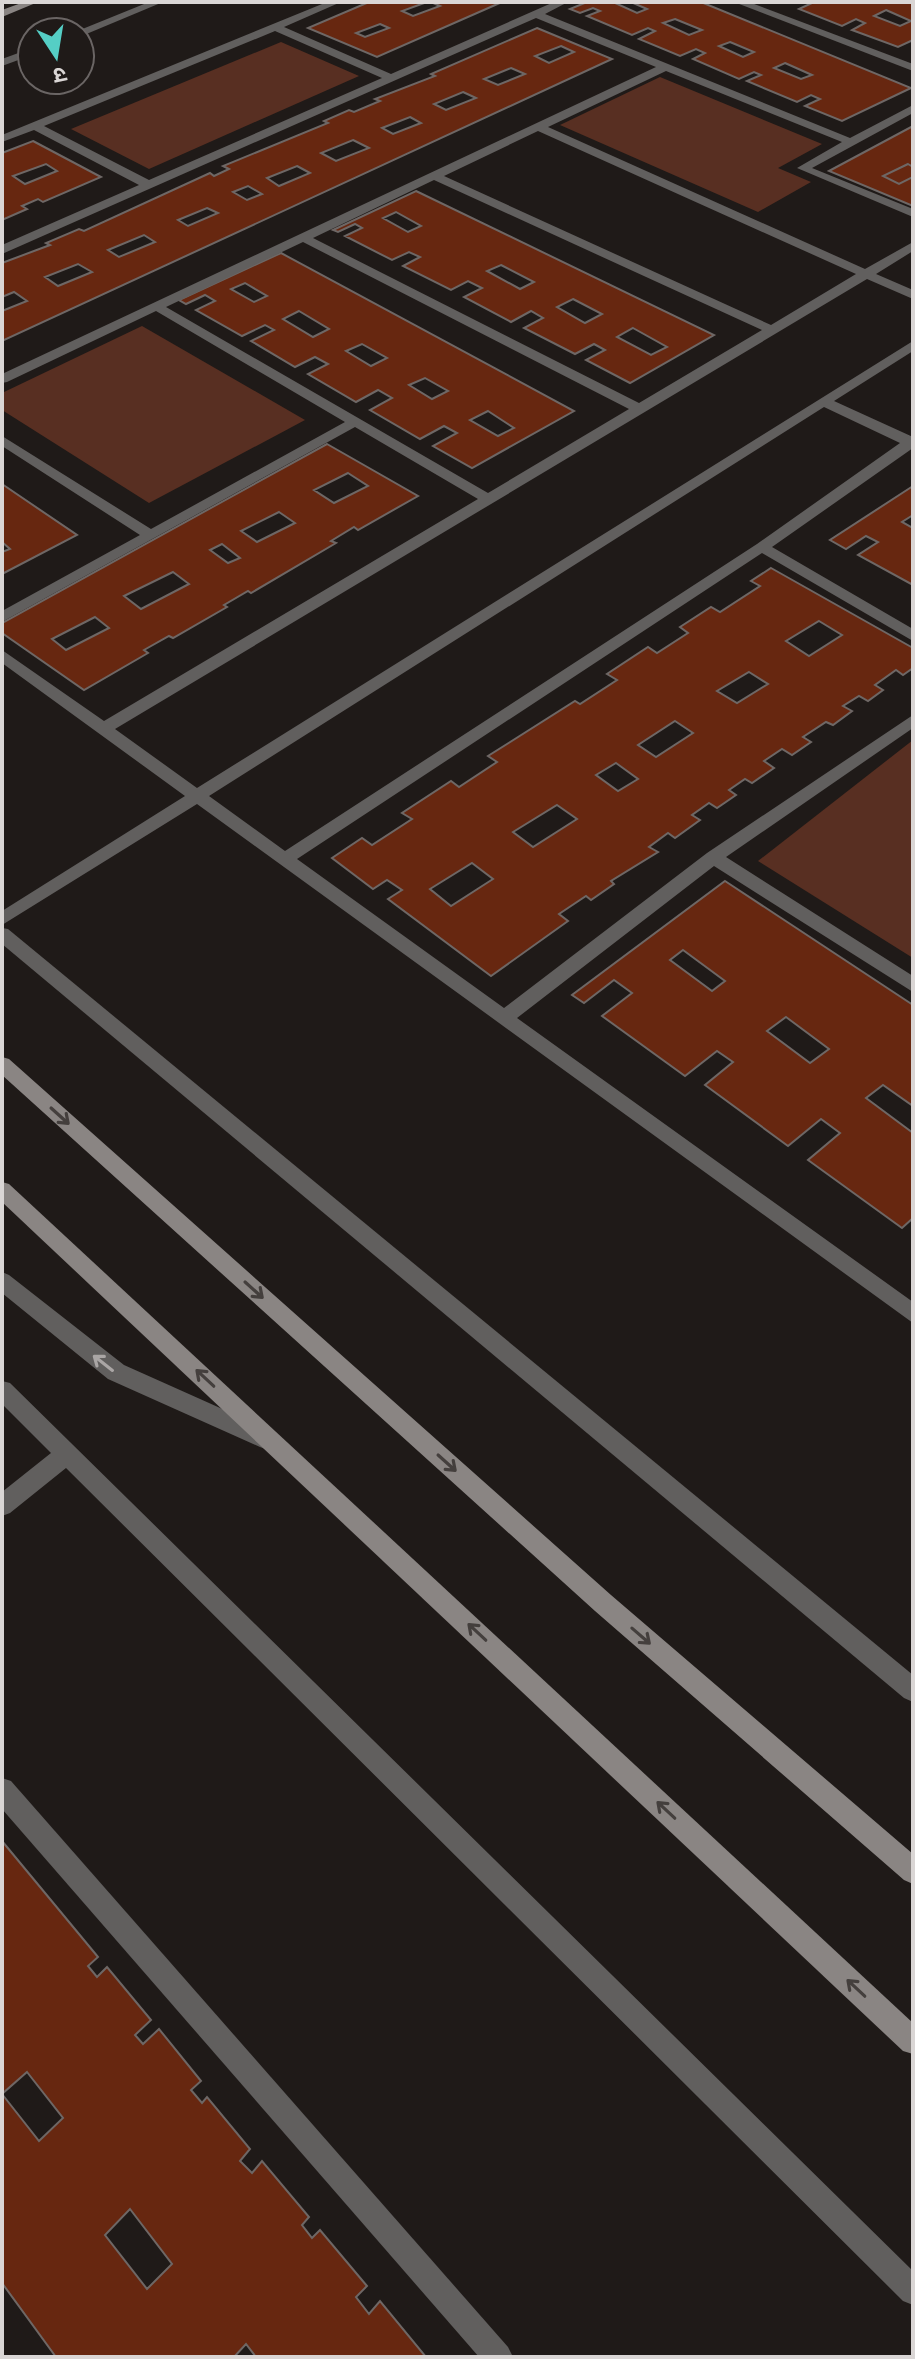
<svg xmlns="http://www.w3.org/2000/svg" width="915" height="2359" font-family="'IBM Plex Sans','Noto Sans Devanagari',sans-serif">
<style>
.green{fill:#582f22}
.building{fill:#672710;stroke:#6e6765;stroke-width:2;fill-rule:evenodd}
.lines{fill:none;stroke-linecap:round;stroke-linejoin:round}
.street{fill:#615f5e;fill-rule:evenodd}
.secondary{fill:#8a8583;fill-rule:evenodd}
.oneway{stroke:#443f3d}
.oneway2{stroke:#aaa6a5}
</style>
<rect width="100%" height="100%" fill="#1f1a18"/>
<g class="green">
<polygon points="281,42 359,76 149,169 71,129"/>
<polygon points="660,77 822,144 778,168 811,182 758,212 560,125"/>
<polygon points="142,326 305,420 149,503 2,410 2,393"/>
<polygon points="913,740 913,958 758,861"/>
</g>
<g class="building">
<path d="M369 2H427L402 11 413 16 440 6 431 2H502L377 57 308 28ZM380 24 389 28 365 37 356 33Z"/>
<path d="M587 2H613L637 13 647 9 631 2H701L911 88 842 121 805 106 820 99 811 95 797 102 747 81 761 75 754 72 739 79 693 59 705 53 696 49 680 56 639 39 655 31 648 28 632 35 587 16 600 11 593 8 580 13 570 9ZM675 19 702 30 689 35 663 23ZM730 42 754 52 743 57 719 46ZM785 63 812 75 801 79 774 68Z"/>
<path d="M814 2H913V40L898 47 852 30 865 23 856 19 842 26 799 9ZM886 10 911 21 900 26 874 16Z"/>
<path d="M537 28 612 59 2 341V311L27 301 14 292 2 297V263L50 245 46 243 79 229 84 231 210 173 214 176 229 169 223 166 328 123 324 121 349 110 354 112 380 101 375 99 435 76 431 74ZM561 46 574 52 549 63 535 56ZM511 68 525 74 498 85 484 79ZM463 92 476 98 446 110 434 104ZM410 117 421 123 393 134 382 128ZM353 140 369 148 336 161 321 153ZM297 166 310 173 279 186 267 178ZM248 186 262 194 247 200 233 192ZM207 208 218 213 188 226 178 220ZM144 235 155 242 119 257 108 250ZM78 264 92 272 58 286 45 277Z"/>
<polygon points="913,126 913,206 829,171"/>
<path d="M33 141 101 177 43 202 38 199 22 206 27 209 2 220V153ZM46 164 57 171 25 184 13 176Z"/>
<polygon points="908,164 913,167 913,177 899,184 883,176"/>
<path d="M416 191 714 335 630 383 586 360 605 350 594 344 575 354 524 328 543 318 531 311 511 322 464 297 482 288 468 281 451 290 403 266 420 257 409 252 392 260 345 236 362 228 355 224 338 232 333 230ZM396 212 421 226 408 232 383 218ZM501 265 534 282 520 289 487 271ZM573 299 602 314 585 323 557 307ZM633 328 667 347 651 355 617 337Z"/>
<path d="M281 253 574 411 472 468 433 446 457 433 444 426 420 439 370 410 392 398 378 390 356 402 308 374 328 364 315 357 295 367 251 341 274 330 265 325 242 336 196 310 215 301 205 295 186 304 179 300ZM245 283 267 296 254 302 231 289ZM299 311 329 329 313 337 283 319ZM362 344 387 358 371 366 346 351ZM425 378 448 391 432 399 409 385ZM488 411 514 428 498 436 470 420Z"/>
<path d="M327 444 418 496 358 530 354 527 331 541 336 543 251 593 248 591 224 605 227 607 173 638 169 636 144 650 148 653 84 690 2 633V623ZM348 473 368 486 334 503 314 490ZM279 512 295 523 257 542 241 531ZM222 544 240 558 228 563 210 550ZM173 572 189 584 141 609 124 596ZM95 617 109 628 66 650 52 639Z"/>
<polygon points="2,484 77,535 2,574 2,552 10,549 2,542"/>
<polygon points="913,486 913,515 902,522 913,528 913,585 858,555 878,542 866,536 846,549 830,540"/>
<path d="M771 568 913 648V668L903 675 896 670 875 685 883 690 868 701 859 696 843 706 852 711 833 725 826 722 803 737 811 742 792 755 782 749 764 761 774 768 752 783 745 779 729 790 736 795 717 808 709 803 692 815 700 820 675 838 668 833 649 847 658 852 611 881 614 884 591 900 586 896 559 914 568 921 491 976 388 899 402 890 387 880 373 889 332 858 362 838 372 845 412 819 402 813 451 781 459 787 497 762 488 756 575 701 580 704 617 680 607 674 648 647 657 653 688 633 680 627 711 607 720 612 760 586 751 581ZM819 621 842 635 809 656 786 641ZM749 672 768 684 737 703 717 691ZM675 721 693 733 656 757 638 745ZM616 763 638 779 618 791 596 775ZM557 805 577 819 533 847 513 832ZM472 863 493 879 451 906 430 889Z"/>
<path d="M725 881 913 1005V1106L883 1085 866 1098 913 1133V1218L902 1228 808 1160 840 1133 821 1119 788 1146 705 1085 733 1062 717 1051 685 1076 602 1016 632 993 614 980 584 1003 572 995ZM683 950 725 981 712 991 670 960ZM786 1017 829 1049 810 1063 767 1031Z"/>
<path d="M2 1841 98 1957 88 1966 97 1977 107 1967 151 2020 135 2035 143 2044 159 2029 201 2081 191 2090 202 2103 207 2097 250 2149 240 2161 252 2173 262 2161 309 2217 302 2225 312 2238 320 2230 367 2286 356 2297 369 2314 380 2301 426 2357H256L246 2344 234 2357H56L2 2283ZM27 2072 63 2118 39 2141 2 2094ZM130 2209 172 2264 147 2289 105 2235Z"/>
</g>
<g class="lines">
<g class="street">
<polygon points="149,2 163,2 84,35 75,32"/>
<path d="M327 2H341L284 27 391 74 554 2H568L545 14 850 138 913 105V113L812 168 913 209V217L797 168 842 142 666 71 548 127 865 269 913 242V251L876 274 913 290V299L867 279 115 729 197 788 913 341V351L834 401 913 437V448L772 547 913 629V641L762 553 297 859 504 1008 707 853 913 715V728L726 857 913 976V992L714 866 517 1018 913 1302V1323L197 804 2 925V911L185 796 2 663V650L104 721 478 499 355 427 2 622V611L140 535 2 446V436L151 529 345 422 156 311 7 382 2 383V374L656 67 536 18 2 254V245L139 185 34 130 2 142V135ZM275 31 382 78 149 180 44 126ZM538 131 856 274 771 325 444 176ZM434 180 762 330 639 403 313 238ZM303 242 629 409 488 493 166 307ZM824 407 900 443 757 544 285 851 209 796Z"/>
<polygon points="734,2 749,2 913,64 913,71"/>
<polygon points="32,48 32,55 2,66 2,59"/>
<polygon points="2,928 8,929 913,1675 913,1702 904,1698 2,944"/>
<polygon points="2,1272 9,1275 124,1365 276,1433 279,1440 276,1447 268,1450 260,1447 108,1379 2,1293"/>
<polygon points="2,1381 10,1383 913,2271 913,2305 903,2301 66,1468 10,1513 2,1516 2,1492 51,1453 2,1404"/>
<polygon points="2,1778 11,1781 508,2347 513,2357 479,2357 2,1809"/>
</g>
<g class="secondary">
<polygon points="24,2 38,2 2,17 2,10"/>
<polygon points="2,1057 9,1059 611,1595 913,1854 913,1884 904,1880 595,1611 2,1075"/>
<polygon points="2,1182 9,1184 913,2023 913,2054 903,2051 2,1202"/>
</g>
</g>
<defs><path id="oneway-shaft" d="M-6 0H5M1.5-3L5.5 0L1.5 3" fill="none" stroke-width="1.6" stroke-linecap="round" stroke-linejoin="round" transform="scale(2)"/></defs>
<g class="oneway">
<use href="#oneway-shaft" transform="translate(60 1116) rotate(42)"/>
<use href="#oneway-shaft" transform="translate(254 1290) rotate(42)"/>
<use href="#oneway-shaft" transform="translate(205 1378) rotate(-137)"/>
<use href="#oneway-shaft" transform="translate(447 1463) rotate(42)"/>
<use href="#oneway-shaft" transform="translate(477 1632) rotate(-137)"/>
<use href="#oneway-shaft" transform="translate(641 1636) rotate(41)"/>
<use href="#oneway-shaft" transform="translate(666 1810) rotate(-137)"/>
<use href="#oneway-shaft" transform="translate(856 1988) rotate(-137)"/>
</g>
<use class="oneway2" href="#oneway-shaft" transform="translate(103 1363) rotate(-142)"/>
<rect width="915" height="2359" fill="none" stroke="#dad6d5" stroke-width="8"/>
<g transform="translate(56 56) rotate(168)"><circle r="38" fill="#1f1a18" stroke="#6a6564" stroke-width="2"/>
<path d="M0-6L14 30L0 20L-14 30Z" fill="#55cec5"/>
<text y="-12" font-size="22" font-weight="bold" text-anchor="middle" fill="#dad6d5">उ</text>
</g>
</svg>
